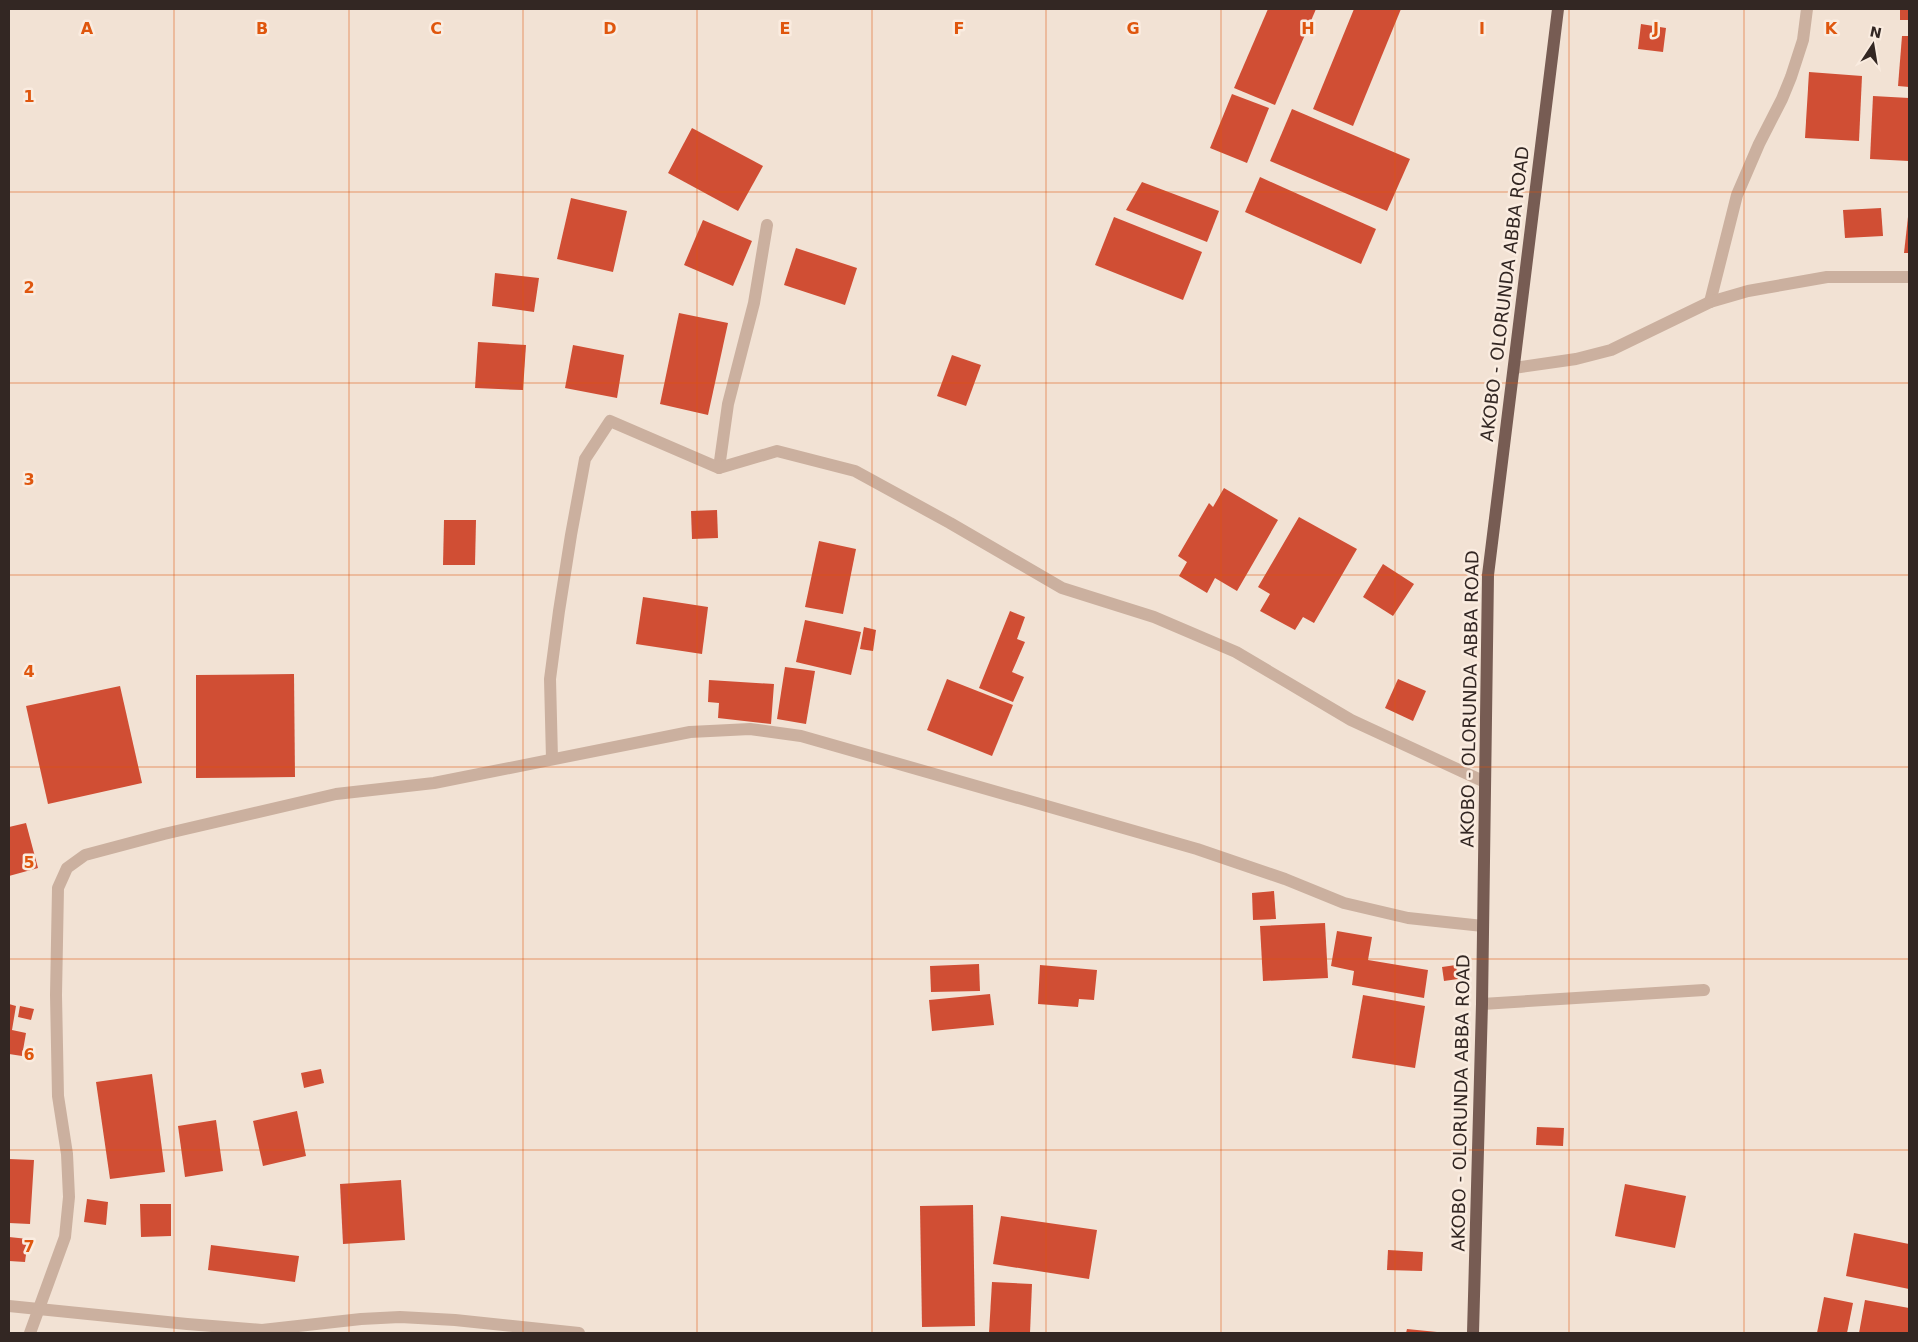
<svg xmlns="http://www.w3.org/2000/svg" width="1918" height="1342" font-family="'DejaVu Sans',sans-serif">
<style>
.building{fill:#d04e34}
.lines{fill:none;stroke-linecap:round;stroke-linejoin:round}
.minor{stroke:#cbb09f;stroke-width:12}
.major{stroke:#775c53;stroke-width:12}
.grid{fill:none;stroke:#df560d;stroke-width:1;stroke-opacity:0.55}
.labels{text-anchor:middle;stroke-width:5;stroke-linejoin:round;paint-order:stroke}
.street-label{font-size:18px;fill:#332723;stroke:#faece0}
.grid-label{font-size:16px;text-anchor:middle;font-weight:bold;fill:#df560d;stroke:#faece0;stroke-width:5;stroke-linejoin:round;paint-order:stroke}
</style>
<rect width="100%" height="100%" fill="#f2e2d4"/>
<g class="building">
<polygon points="1268,9 1316,9 1275,105 1234,88"/>
<polygon points="1354,9 1401,9 1353,126 1313,109"/>
<rect x="1900" y="9" width="9" height="11"/>
<polygon points="1641,24 1666,28 1663,52 1638,49"/>
<polygon points="1902,36 1909,36 1909,87 1898,86"/>
<polygon points="1809,72 1862,76 1859,141 1805,138"/>
<polygon points="1232,94 1269,108 1247,163 1210,148"/>
<polygon points="1873,96 1909,98 1909,161 1870,159"/>
<polygon points="1292,109 1410,159 1387,211 1270,161"/>
<polygon points="692,128 763,166 738,211 668,173"/>
<polygon points="1260,177 1376,229 1361,264 1245,212"/>
<polygon points="1142,182 1219,211 1207,242 1126,210"/>
<polygon points="571,198 627,211 613,272 557,259"/>
<polygon points="1881,208 1883,236 1845,238 1843,210"/>
<polygon points="1114,217 1202,252 1183,300 1095,265"/>
<polygon points="1908,217 1909,217 1909,253 1904,253"/>
<polygon points="703,220 752,241 733,286 684,265"/>
<polygon points="796,248 857,268 845,305 784,285"/>
<polygon points="495,273 539,278 534,312 492,306"/>
<polygon points="679,313 728,323 708,415 660,404"/>
<polygon points="478,342 526,345 523,390 475,388"/>
<polygon points="573,345 624,355 617,398 565,388"/>
<polygon points="952,355 981,365 966,406 937,396"/>
<polygon points="1224,488 1278,520 1237,591 1215,578 1207,593 1179,576 1187,562 1178,556 1209,503 1213,507"/>
<polygon points="717,510 718,538 692,539 691,511"/>
<polygon points="1299,517 1357,549 1314,623 1303,617 1295,630 1260,611 1270,594 1258,587"/>
<polygon points="444,520 476,520 475,565 443,565"/>
<polygon points="819,541 856,549 843,614 805,607"/>
<polygon points="1383,564 1414,584 1393,616 1363,597"/>
<polygon points="643,597 708,607 702,654 636,644"/>
<polygon points="1010,611 1025,617 1017,639 1025,642 1012,672 1024,677 1013,702 979,688"/>
<polygon points="805,620 861,632 851,675 796,662"/>
<polygon points="864,627 876,630 873,651 860,649"/>
<polygon points="785,667 815,671 806,724 777,719"/>
<polygon points="294,674 295,777 196,778 196,675"/>
<polygon points="947,679 1013,705 992,756 927,730"/>
<polygon points="1398,679 1426,691 1413,721 1385,708"/>
<polygon points="709,680 774,684 771,724 718,718 719,703 708,702"/>
<polygon points="120,686 142,783 48,804 26,706"/>
<polygon points="26,823 38,868 9,876 9,827"/>
<polygon points="1274,891 1276,919 1253,920 1252,893"/>
<polygon points="1325,923 1328,978 1263,981 1260,926"/>
<polygon points="1337,931 1372,937 1368,960 1428,970 1424,998 1352,985 1354,971 1331,966"/>
<polygon points="979,964 980,991 931,992 930,966"/>
<polygon points="1040,965 1097,970 1094,1000 1079,999 1078,1007 1038,1004"/>
<polygon points="1456,965 1458,979 1444,981 1442,967"/>
<polygon points="990,994 994,1025 932,1031 929,1000"/>
<polygon points="1363,995 1425,1006 1415,1068 1352,1058"/>
<polygon points="9,1004 16,1006 12,1030 26,1033 22,1056 9,1054"/>
<polygon points="20,1006 34,1009 31,1020 18,1017"/>
<polygon points="321,1069 324,1083 304,1088 301,1073"/>
<polygon points="152,1074 165,1172 110,1179 96,1082"/>
<polygon points="297,1111 306,1156 263,1166 253,1121"/>
<polygon points="216,1120 223,1171 185,1177 178,1126"/>
<polygon points="1537,1127 1564,1128 1563,1146 1536,1145"/>
<polygon points="9,1159 34,1160 30,1224 9,1223"/>
<polygon points="401,1180 405,1240 343,1244 340,1184"/>
<polygon points="1625,1184 1686,1196 1675,1248 1615,1236"/>
<polygon points="87,1199 108,1202 106,1225 84,1222"/>
<polygon points="140,1204 171,1204 171,1236 141,1237"/>
<polygon points="973,1205 975,1326 922,1327 920,1206"/>
<polygon points="1001,1216 1097,1230 1089,1279 993,1264"/>
<polygon points="1854,1233 1909,1244 1909,1289 1846,1276"/>
<polygon points="9,1237 28,1239 25,1262 9,1261"/>
<polygon points="211,1245 299,1256 295,1282 208,1270"/>
<polygon points="1388,1250 1423,1252 1422,1271 1387,1270"/>
<polygon points="992,1282 1032,1284 1030,1333 989,1333"/>
<polygon points="1824,1297 1853,1303 1847,1333 1817,1333"/>
<polygon points="1865,1300 1909,1308 1909,1333 1859,1333"/>
<polygon points="1407,1329 1437,1332 1437,1333 1406,1333"/>
</g>
<g class="lines">
<g class="minor">
<polyline points="1710,302 1737,195 1759,144 1782,99 1791,77 1803,40 1807,9"/>
<polyline points="1514,368 1576,359 1611,350 1710,302 1748,291 1827,277 1909,277"/>
<polyline points="719,468 728,404 754,303 767,225"/>
<polyline points="552,759 550,679 559,611 571,535 585,459 610,421 719,468 777,451 855,471 950,523 1062,588 1154,617 1236,652 1351,720 1485,782"/>
<polyline points="1482,1004 1704,990"/>
<polyline points="9,1306 187,1324 262,1330 361,1319 400,1317 455,1320 579,1333"/>
<polyline points="30,1333 65,1237 69,1197 67,1154 58,1096 56,995 58,888 67,868 85,855 164,834 336,794 434,783 690,732 750,729 801,736 1197,849 1285,879 1344,903 1408,918 1483,926"/>
</g>
<polyline class="major" points="1473,1333 1482,1004 1488,575 1558,9"/>
</g>
<path class="grid" d="M174 9V1333M349 9V1333M523 9V1333M697 9V1333M872 9V1333M1046 9V1333M1221 9V1333M1395 9V1333M1569 9V1333M1744 9V1333M9 192H1909M9 383H1909M9 575H1909M9 767H1909M9 959H1909M9 1150H1909"/>
<g class="labels">
<g class="street-label">
<text transform="translate(1505 294) rotate(-83)" y="6">AKOBO - OLORUNDA ABBA ROAD</text>
<text transform="translate(1470 699) rotate(-89)" y="6">AKOBO - OLORUNDA ABBA ROAD</text>
<text transform="translate(1461 1103) rotate(-89)" y="6">AKOBO - OLORUNDA ABBA ROAD</text>
</g>
</g>
<g class="grid-label">
<text x="87" y="34">A</text>
<text x="262" y="34">B</text>
<text x="436" y="34">C</text>
<text x="610" y="34">D</text>
<text x="785" y="34">E</text>
<text x="959" y="34">F</text>
<text x="1133" y="34">G</text>
<text x="1308" y="34">H</text>
<text x="1482" y="34">I</text>
<text x="1656" y="34">J</text>
<text x="1831" y="34">K</text>
<text x="29" y="102">1</text>
<text x="29" y="293">2</text>
<text x="29" y="485">3</text>
<text x="29" y="677">4</text>
<text x="29" y="868">5</text>
<text x="29" y="1060">6</text>
<text x="29" y="1252">7</text>
</g>
<rect width="1918" height="1342" fill="none" stroke="#332723" stroke-width="20"/>
<g transform="translate(1873 45) rotate(12)" stroke="#faece0" stroke-width="4" paint-order="stroke">
<path d="M0-4L9 19L0 12L-9 19Z" fill="#332723"/>
<text y="-8" font-size="14" font-weight="bold" text-anchor="middle" fill="#332723">N</text>
</g>
</svg>
